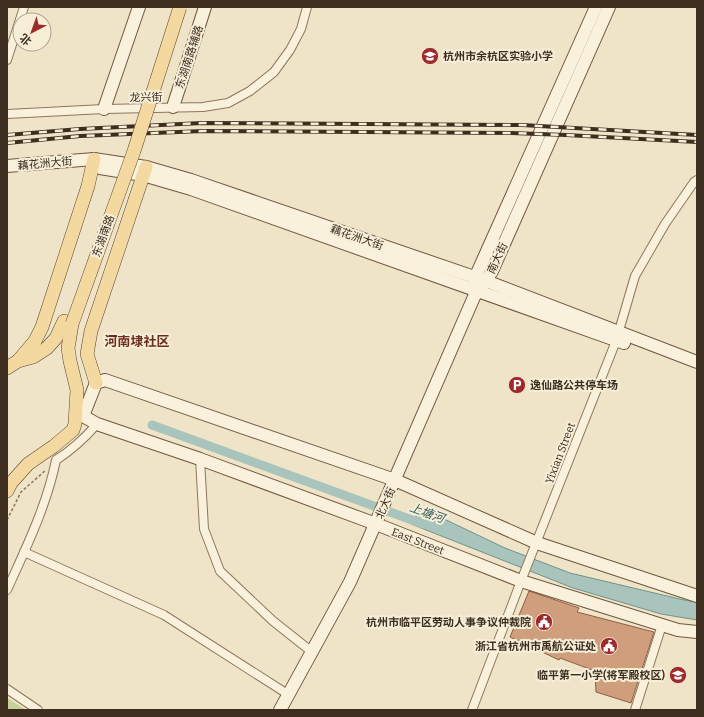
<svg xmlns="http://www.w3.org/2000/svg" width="704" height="717" font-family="Bitter,'Noto Sans SC',serif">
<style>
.green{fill:#c9cf9b}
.water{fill:#a9c4bc;stroke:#6f938a}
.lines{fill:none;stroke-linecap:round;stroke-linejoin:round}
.canal{stroke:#a9c4bc;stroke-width:9}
.building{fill:#cf9f7d;stroke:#8d5f41}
.street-casing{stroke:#8d765c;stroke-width:10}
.secondary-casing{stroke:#6f573f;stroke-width:14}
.primary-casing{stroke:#5b4430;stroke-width:14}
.path{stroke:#8d765c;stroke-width:1.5;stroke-dasharray:3 2;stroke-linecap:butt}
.street{stroke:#faf1dc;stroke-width:8}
.secondary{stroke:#faf1dc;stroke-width:12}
.primary{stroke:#f3d9a0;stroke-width:13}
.rail-casing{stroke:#3d2e20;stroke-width:4}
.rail{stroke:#f7eed8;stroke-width:2.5;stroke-dasharray:8;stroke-linecap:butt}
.primary-bridge-casing{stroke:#5b4430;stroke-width:14;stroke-linecap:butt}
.primary-bridge{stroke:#f3d9a0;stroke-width:13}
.labels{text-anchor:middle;stroke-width:4;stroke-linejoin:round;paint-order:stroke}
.poi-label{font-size:11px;font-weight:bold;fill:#3d2e20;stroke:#f7eed8;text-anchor:end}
.street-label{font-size:11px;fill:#3d2e20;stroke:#f7eed8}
.water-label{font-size:12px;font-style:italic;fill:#2f5d5a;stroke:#f7eed8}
.quarter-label{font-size:13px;font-weight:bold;fill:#6b2e1e;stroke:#f7eed8}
</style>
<rect width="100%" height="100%" fill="#f0e4c8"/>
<polygon class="green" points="7,698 26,710 7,710"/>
<polygon class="water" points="421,508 505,548 570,573 684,600 697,602 697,620 661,614 573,588 411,524"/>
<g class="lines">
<polyline class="canal" points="152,425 423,524"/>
</g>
<polygon class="building" points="529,591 579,608 577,612 654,632 631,703 596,692 595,671 560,658 559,660 510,637"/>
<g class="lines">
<defs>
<g id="street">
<polyline points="7,60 24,7"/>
<polyline points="7,114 104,109 203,107 228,103 250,91 274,72 290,50 301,29 307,7"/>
<polyline points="200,459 204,529 220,571 273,621 312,652"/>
<polyline points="24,552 164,615 289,695"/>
<path d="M7 590C26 548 47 505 56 460 72 450 84 439 97 424"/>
<polyline points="7,689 38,710"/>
<polyline points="472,710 521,581 616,341 635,276 665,224 694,182 697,180"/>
<polyline points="635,710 662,625"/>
</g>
<g id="secondary">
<polyline points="173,107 205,7"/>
<polyline points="104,109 139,7"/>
<polyline points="7,166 94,159 146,167 191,180 486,281 697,362"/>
<polyline points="100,168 143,175 191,189 624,343"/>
<polyline points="476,284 475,278 596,7"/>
<polyline points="697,596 537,543 395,480 105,380 96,383 83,416 97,424 200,459 376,524 521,581 678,630 697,632"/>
<polyline points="280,710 350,582 477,290 486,281 492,271 609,7"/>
</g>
<g id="primary">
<polyline points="18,361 35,341 42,327 88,186 94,159"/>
<polyline points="7,368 18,361 33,357 47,348 56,338 64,321"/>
<polyline points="96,383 87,354 91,331 146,167"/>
<polyline points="7,491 11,483 28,464 54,446 73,430 75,424 77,390 70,361 68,348 72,324"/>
</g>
</defs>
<use href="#street" class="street-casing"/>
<use href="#secondary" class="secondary-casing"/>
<use href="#primary" class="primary-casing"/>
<polyline class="path" points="7,520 21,492 46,470"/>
<use href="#street" class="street"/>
<use href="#secondary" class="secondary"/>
<use href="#primary" class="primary"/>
<defs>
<g id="rail">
<polyline points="7,135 80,129 202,123 522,125 697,135"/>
<polyline points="7,143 80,136 203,131 511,133 566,135 697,142"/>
</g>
</defs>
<use href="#rail" class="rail-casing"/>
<use href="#rail" class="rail"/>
<defs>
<polyline id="primary-bridge" points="72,324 134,151 180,7"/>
</defs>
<use href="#primary-bridge" class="primary-bridge-casing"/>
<use href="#primary-bridge" class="primary-bridge"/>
</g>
<defs>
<symbol id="school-disc" viewBox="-11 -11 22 22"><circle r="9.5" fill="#9e2a2b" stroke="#f7eed8"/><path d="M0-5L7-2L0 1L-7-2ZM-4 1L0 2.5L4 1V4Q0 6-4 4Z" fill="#fff"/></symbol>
<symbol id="parking-disc" viewBox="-11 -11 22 22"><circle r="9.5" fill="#9e2a2b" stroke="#f7eed8"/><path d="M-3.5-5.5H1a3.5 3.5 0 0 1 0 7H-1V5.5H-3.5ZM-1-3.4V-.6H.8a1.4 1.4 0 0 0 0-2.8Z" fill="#fff"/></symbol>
<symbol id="civic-disc" viewBox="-11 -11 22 22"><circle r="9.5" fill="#9e2a2b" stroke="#f7eed8"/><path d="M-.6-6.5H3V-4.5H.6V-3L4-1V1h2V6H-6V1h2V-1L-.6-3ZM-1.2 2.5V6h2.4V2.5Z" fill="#fff"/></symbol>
</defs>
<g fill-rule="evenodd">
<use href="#school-disc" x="420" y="46" width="20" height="20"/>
<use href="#parking-disc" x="507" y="375" width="20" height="20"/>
<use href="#civic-disc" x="534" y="612" width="20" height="20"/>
<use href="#civic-disc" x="599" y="636" width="20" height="20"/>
<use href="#school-disc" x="668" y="665" width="20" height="20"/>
</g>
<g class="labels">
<g class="poi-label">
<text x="443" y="60" text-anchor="start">杭州市余杭区实验小学</text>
<text x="530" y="389" text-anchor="start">逸仙路公共停车场</text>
<text x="531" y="626">杭州市临平区劳动人事争议仲裁院</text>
<text x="596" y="650">浙江省杭州市禹航公证处</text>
<text x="665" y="679">临平第一小学(将军殿校区)</text>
</g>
<g class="street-label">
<text transform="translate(189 57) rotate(-72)" y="4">东湖南路辅路</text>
<text transform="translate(146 97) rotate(-1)" y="4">龙兴街</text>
<text transform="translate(45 163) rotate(-5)" y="4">藕花洲大街</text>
<text transform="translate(103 236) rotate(-70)" y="4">东湖南路</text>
<text transform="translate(357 237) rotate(19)" y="4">藕花洲大街</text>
<text transform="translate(497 258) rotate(-65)" y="4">南大街</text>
<text transform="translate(560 453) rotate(-69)" y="4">Yixian Street</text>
<text transform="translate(385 503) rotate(-66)" y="4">北大街</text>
<text transform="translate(418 541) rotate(21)" y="4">East Street</text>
</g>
<g class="water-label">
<text transform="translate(427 513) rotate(20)" y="4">上塘河</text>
</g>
<g class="quarter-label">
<text x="137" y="346">河南埭社区</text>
</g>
</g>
<rect width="704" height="717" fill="none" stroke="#3d2e20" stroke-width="16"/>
<g transform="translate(32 32) rotate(221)"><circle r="19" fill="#f7eed8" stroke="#ada18e"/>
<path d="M0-3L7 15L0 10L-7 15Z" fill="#9e2a2b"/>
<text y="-6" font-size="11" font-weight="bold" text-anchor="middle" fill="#3d2e20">北</text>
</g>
</svg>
